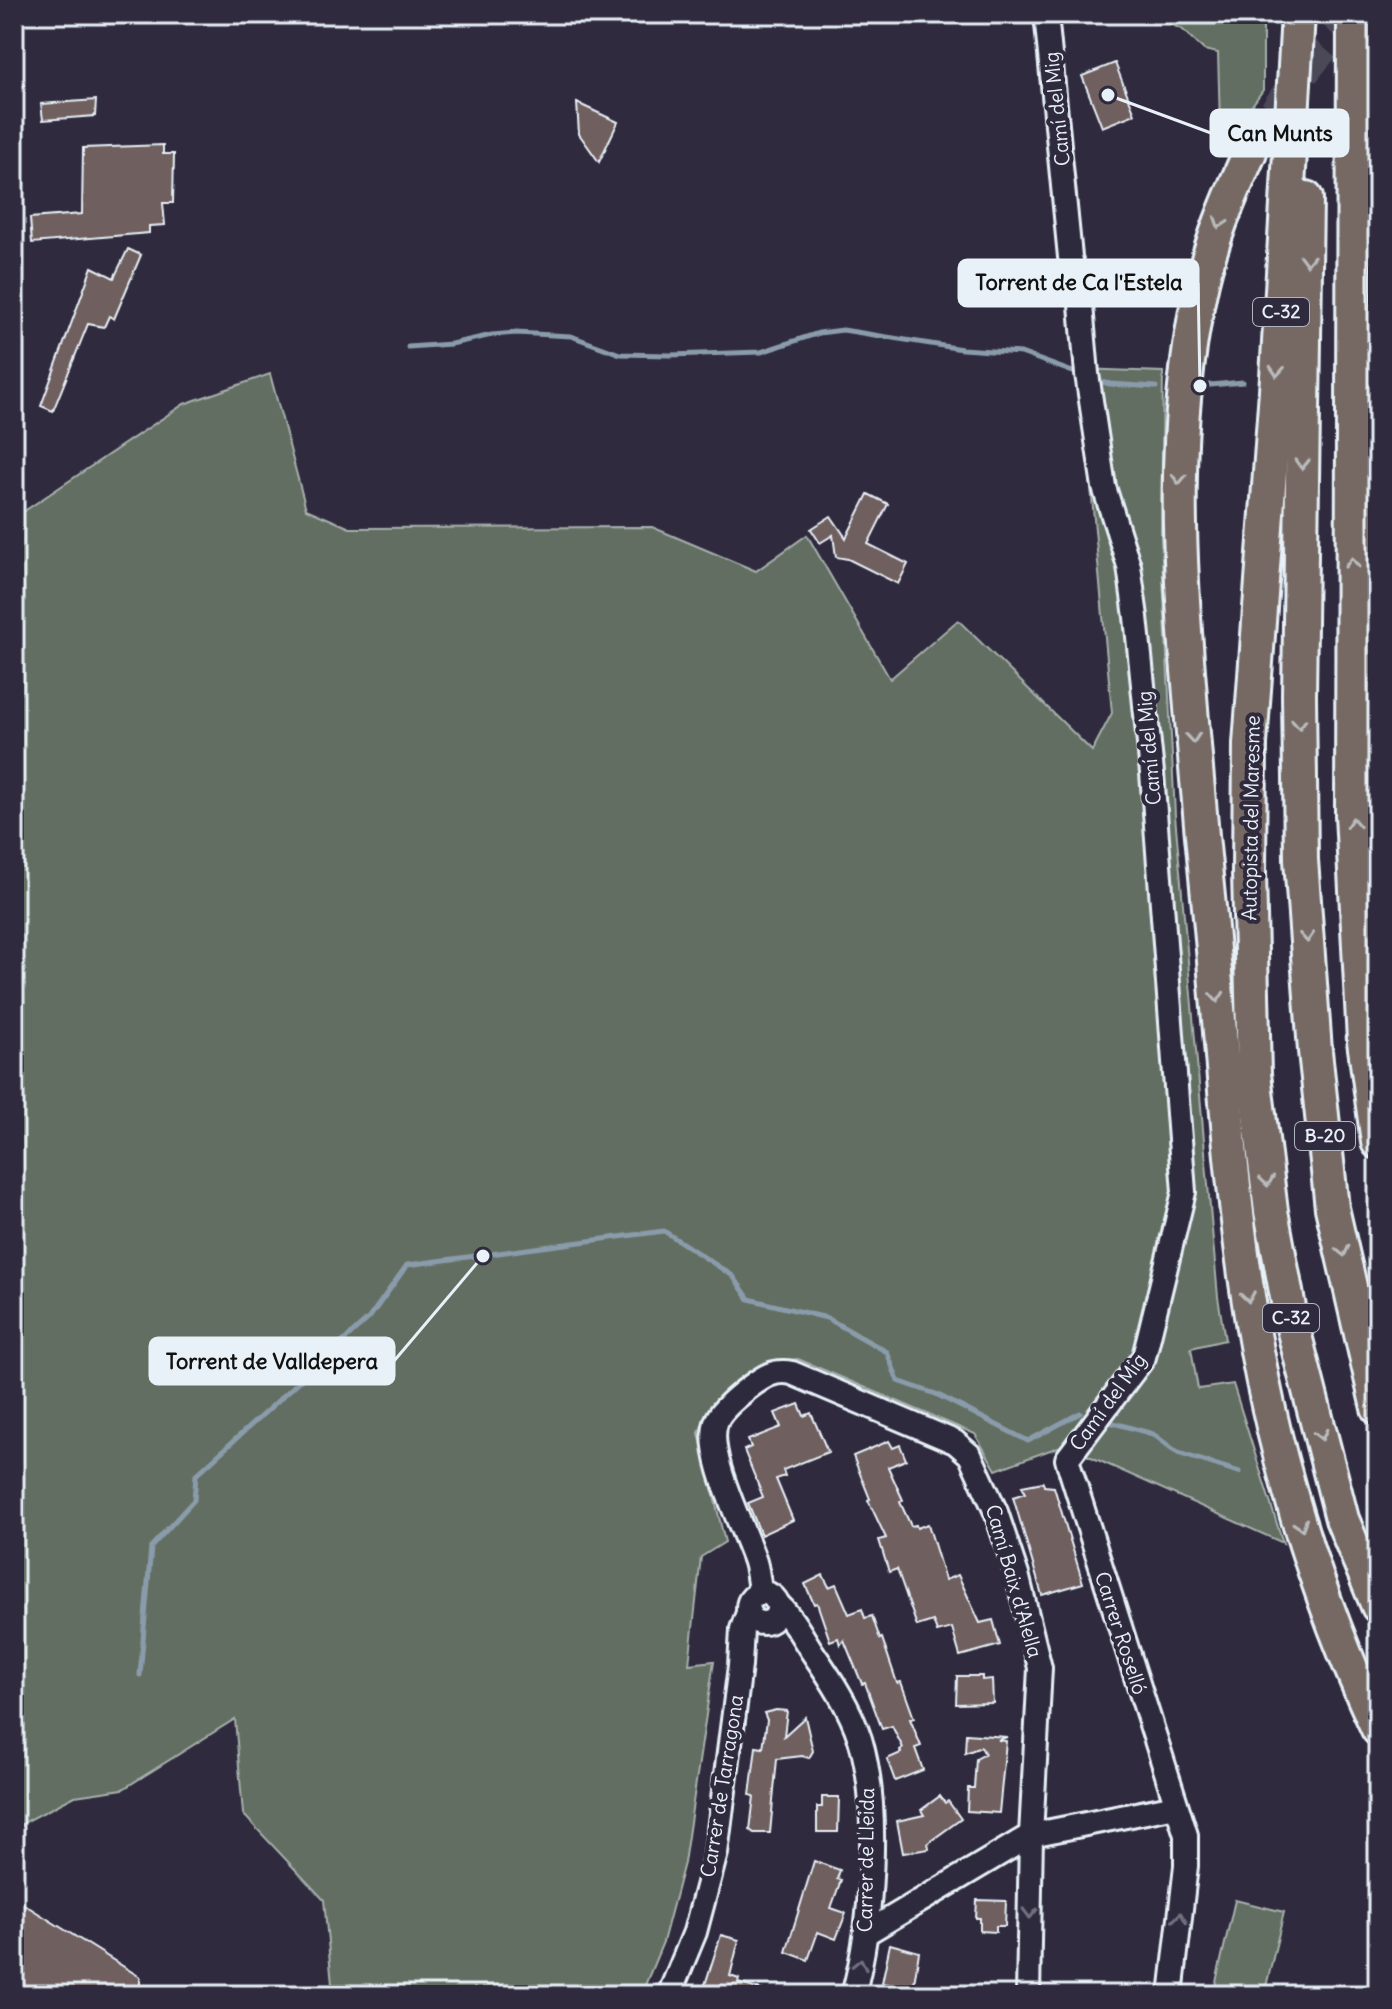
<svg xmlns="http://www.w3.org/2000/svg" width="1392" height="2009" font-family="Delius,sans-serif">
<style>
.green{fill:#646e62;stroke:#a6b0ad;stroke-width:2}
.lines{fill:none;stroke-linecap:round;stroke-linejoin:round}
.stream{stroke:#8a9cab;stroke-width:5}
.building{fill:#705e5e;stroke:#e8f1f8;stroke-width:2}
.highway-tunnel{stroke:#4b4859;stroke-width:32;stroke-dasharray:32 16;stroke-linecap:butt}
.minor-casing{stroke:#e8f1f8;stroke-width:28}
.highway-casing{stroke:#e8f1f8;stroke-width:38}
.minor{stroke:#2f2a3d;stroke-width:22}
.highway{stroke:#766964;stroke-width:32}
.oneway{stroke:#babbbd}
.oneway2{stroke:#70707e}
.labels{text-anchor:middle;stroke-width:8;stroke-linejoin:round;paint-order:stroke}
.shield{fill:#2f2a3d;stroke:#b0b5c0;stroke-width:2}
.shield-label{font-size:18px;font-weight:bold;fill:#e8f1f8}
.street-label{font-size:20px;fill:#e8f1f8;stroke:#2f2a3d}
.leader{fill:none;stroke:#e8f1f8;stroke-width:3}
.callout-dot{fill:#e8f1f8;stroke:#2f2a3d;stroke-width:3}
.callout{fill:#e8f1f8;stroke:#e8f1f8;stroke-width:3}
.callout-label{font-size:22px;text-anchor:middle;font-weight:bold;fill:#111}
</style>
<rect width="100%" height="100%" fill="#2f2a3d"/>
<filter id="ink" filterUnits="userSpaceOnUse"><feTurbulence type="fractalNoise" baseFrequency=".0125" numOctaves="2"/><feDisplacementMap in="SourceGraphic" scale="16" xChannelSelector="R" yChannelSelector="G"/><feConvolveMatrix kernelMatrix="1 2 1 2 8 2 1 2 1" color-interpolation-filters="sRGB"/></filter>
<g filter="url(#ink)">
<g class="green">
<polygon points="1151,14 1263,14 1263,90 1233,132 1220,125 1218,53 1204,50 1183,30"/>
<polygon points="1080,369 1163,372 1161,537 1175,815 1218,1297 1225,1340 1191,1348 1198,1389 1233,1384 1283,1543 1080,1452 1061,1446 996,1470 975,1434 798,1359 767,1362 738,1380 707,1412 699,1433 725,1542 701,1557 689,1664 714,1661 684,1863 663,1942 641,1995 333,1995 324,1900 243,1814 235,1719 123,1789 75,1796 25,1822 14,1836 14,518 184,404 270,374 306,509 350,528 652,527 756,571 807,535 890,679 958,620 1092,751 1112,713"/>
<polygon points="1235,1900 1284,1912 1264,1995 1213,1995"/>
</g>
<g class="lines">
<g class="stream">
<polyline points="408,347 451,344 492,335 516,333 571,336 620,354 670,355 761,352 819,333 843,330 962,349 1021,353 1081,375"/>
<polyline points="1094,380 1110,384 1156,387"/>
<polyline points="1200,386 1243,382"/>
<polyline points="1110,1422 1153,1434 1178,1453 1239,1472"/>
<polyline points="140,1675 151,1547 194,1500 196,1475 369,1318 407,1265 664,1231 733,1276 749,1299 827,1318 887,1352 898,1381 936,1394 1028,1441 1080,1413"/>
</g>
</g>
<g class="building">
<polygon points="1115,63 1135,114 1102,127 1082,76"/>
<polygon points="96,100 95,116 43,120 41,104"/>
<polygon points="577,103 618,122 599,162 579,134"/>
<polygon points="163,145 163,154 174,154 173,203 163,203 165,225 149,226 149,233 32,243 30,218 82,214 83,148"/>
<polygon points="128,249 141,255 114,319 109,316 104,327 88,324 53,411 41,406 92,267 114,278"/>
<polygon points="868,494 888,504 868,544 908,564 898,584 848,559 836,557 833,535 820,543 811,529 831,516 846,538"/>
<polygon points="799,1404 804,1416 811,1413 828,1452 783,1470 785,1476 776,1479 793,1520 761,1535 748,1503 763,1497 744,1450 751,1447 748,1440 781,1427 775,1413"/>
<polygon points="889,1441 893,1448 900,1445 906,1460 888,1467 903,1500 900,1502 911,1526 916,1525 917,1528 928,1524 945,1580 958,1575 980,1623 993,1620 1000,1645 960,1656 952,1628 937,1632 933,1621 917,1626 897,1569 889,1572 879,1540 886,1538 868,1500 870,1499 853,1456"/>
<polygon points="1043,1482 1044,1486 1054,1487 1083,1583 1042,1595 1013,1497 1025,1493 1022,1486"/>
<polygon points="823,1575 829,1587 836,1584 849,1614 862,1609 865,1618 872,1616 880,1639 882,1638 897,1683 901,1682 914,1718 910,1719 921,1746 915,1748 923,1770 895,1781 887,1759 901,1753 900,1750 903,1748 892,1726 882,1729 865,1683 862,1684 844,1640 840,1645 838,1638 830,1641 817,1603 814,1604 805,1584"/>
<polygon points="957,1676 982,1676 982,1680 992,1679 993,1703 956,1704"/>
<polygon points="776,1710 787,1711 784,1736 805,1717 813,1751 809,1758 802,1756 777,1759 770,1833 754,1833 750,1830 754,1796 750,1795 756,1747 763,1748 767,1720 764,1713"/>
<polygon points="966,1734 1007,1737 998,1740 1006,1741 999,1813 967,1811 968,1788 974,1788 976,1759 985,1754 981,1747 965,1753"/>
<polygon points="940,1796 945,1803 948,1801 961,1819 928,1843 929,1849 903,1853 897,1821 924,1815 921,1810"/>
<polygon points="822,1797 839,1797 838,1832 817,1832 817,1807 822,1807"/>
<polygon points="814,1861 840,1870 837,1879 841,1880 831,1908 846,1913 836,1939 818,1932 808,1960 786,1952"/>
<polygon points="14,1898 140,1977 140,1995 14,1995"/>
<polygon points="977,1900 1006,1901 1005,1926 996,1926 996,1932 980,1931 980,1918 976,1918"/>
<polygon points="721,1935 739,1940 730,1976 739,1979 738,1983 764,1991 764,1995 714,1995 703,1991"/>
<polygon points="890,1944 919,1952 913,1990 882,1983"/>
</g>
<g class="lines">
<path class="highway-tunnel" d="M1250 152C1280 102 1313 55 1354 14"/>
<defs>
<g id="minor">
<polyline points="1046,14 1070,257 1080,294 1087,374 1104,487 1129,566 1136,617 1152,773 1184,1192 1144,1357 1067,1459 1186,1835 1186,1866 1171,1995"/>
<path d="M760 1593C759 1583 758 1572 755 1562 745 1530 703 1452 717 1420 722 1409 737 1397 747 1389 762 1378 772 1369 792 1373L955 1442 970 1455 996 1512 1018 1578 1040 1668 1031 1835 1028 1995"/>
<circle cx="763" cy="1608" r="15"/>
<path d="M777 1603C793 1618 801 1635 813 1653 831 1679 850 1708 860 1739 881 1808 872 1926 853 1995"/>
<polyline points="868,1932 1031,1835 1176,1806"/>
<polyline points="669,1995 695,1932 716,1853 740,1666 742,1629 749,1610"/>
</g>
<g id="highway">
<polyline points="1298,14 1277,377 1250,744 1249,873 1254,1074 1271,1211 1292,1324 1342,1519 1378,1606"/>
<polyline points="1354,14 1352,815 1364,1041 1378,1142"/>
<path d="M1250 152C1229 199 1209 245 1199 296 1172 424 1178 554 1189 683 1195 761 1202 839 1210 917 1222 1043 1229 1171 1248 1296 1269 1442 1315 1595 1378 1729"/>
<polyline points="1306,198 1299,695 1301,860 1315,1051 1332,1208 1378,1408"/>
<polyline points="1374,480 1378,793"/>
</g>
</defs>
<use href="#minor" class="minor-casing"/>
<use href="#highway" class="highway-casing"/>
<use href="#minor" class="minor"/>
<use href="#highway" class="highway"/>
</g>
<defs><path id="oneway-chevron" d="M-2-3.5L2.5 0L-2 3.5" fill="none" stroke-width="1.6" stroke-linecap="round" stroke-linejoin="round" transform="scale(2)"/></defs>
<g class="oneway">
<use href="#oneway-chevron" transform="translate(1220 223) rotate(109)"/>
<use href="#oneway-chevron" transform="translate(1307 260) rotate(91)"/>
<use href="#oneway-chevron" transform="translate(1277 371) rotate(94)"/>
<use href="#oneway-chevron" transform="translate(1302 464) rotate(91)"/>
<use href="#oneway-chevron" transform="translate(1179 479) rotate(92)"/>
<use href="#oneway-chevron" transform="translate(1352 563) rotate(-90)"/>
<use href="#oneway-chevron" transform="translate(1299 724) rotate(89)"/>
<use href="#oneway-chevron" transform="translate(1193 738) rotate(85)"/>
<use href="#oneway-chevron" transform="translate(1353 823) rotate(-93)"/>
<use href="#oneway-chevron" transform="translate(1307 937) rotate(86)"/>
<use href="#oneway-chevron" transform="translate(1217 997) rotate(85)"/>
<use href="#oneway-chevron" transform="translate(1267 1181) rotate(83)"/>
<use href="#oneway-chevron" transform="translate(1343 1251) rotate(77)"/>
<use href="#oneway-chevron" transform="translate(1248 1297) rotate(81)"/>
<use href="#oneway-chevron" transform="translate(1321 1435) rotate(76)"/>
<use href="#oneway-chevron" transform="translate(1301 1525) rotate(72)"/>
</g>
<g class="oneway2">
<use href="#oneway-chevron" transform="translate(1030 1913) rotate(91)"/>
<use href="#oneway-chevron" transform="translate(1180 1918) rotate(-83)"/>
<use href="#oneway-chevron" transform="translate(860 1964) rotate(-77)"/>
</g>
</g>
<g class="labels">
<g class="shield">
<rect x="1253" y="298" width="56" height="28" rx="6"/>
<rect x="1295" y="1122" width="60" height="28" rx="6"/>
<rect x="1263" y="1304" width="56" height="28" rx="6"/>
</g>
<g class="shield-label">
<text x="1281" y="318">C-32</text>
<text x="1325" y="1142">B-20</text>
<text x="1291" y="1324">C-32</text>
</g>
<g class="street-label">
<text transform="translate(1057 109) rotate(-96)" y="7">Camí del Mig</text>
<text transform="translate(1149 748) rotate(-95)" y="7">Camí del Mig</text>
<text transform="translate(1251 818) rotate(-89)" y="7">Autopista del Maresme</text>
<text transform="translate(1108 1402) rotate(-54)" y="7">Camí del Mig</text>
<text transform="translate(1014 1581) rotate(74)" y="7">Camí Baix d'Alella</text>
<text transform="translate(1121 1633) rotate(72)" y="7">Carrer Roselló</text>
<text transform="translate(722 1786) rotate(-81)" y="7">Carrer de Tarragona</text>
<text transform="translate(866 1860) rotate(-89)" y="7">Carrer de Lleida</text>
</g>
</g>
<path class="leader" d="M1108 95L1211 133M1200 386L1198 283M483 1256L394 1361"/>
<g class="callout-dot">
<circle cx="1108" cy="95" r="8"/>
<circle cx="1200" cy="386" r="8"/>
<circle cx="483" cy="1256" r="8"/>
</g>
<g class="callout">
<rect x="1211" y="110" width="137" height="46" rx="8"/>
<rect x="959" y="260" width="239" height="46" rx="8"/>
<rect x="150" y="1338" width="244" height="46" rx="8"/>
</g>
<g class="callout-label">
<text x="1280" y="141">Can Munts</text>
<text x="1079" y="290">Torrent de Ca l'Estela</text>
<text x="272" y="1369">Torrent de Valldepera</text>
</g>
<rect width="1392" height="2009" fill="none" stroke="#2f2a3d" stroke-width="48"/>
<rect x="24" y="24" width="1344" height="1961" fill="none" stroke="#e8f1f8" stroke-width="3" filter="url(#ink)"/>
</svg>
